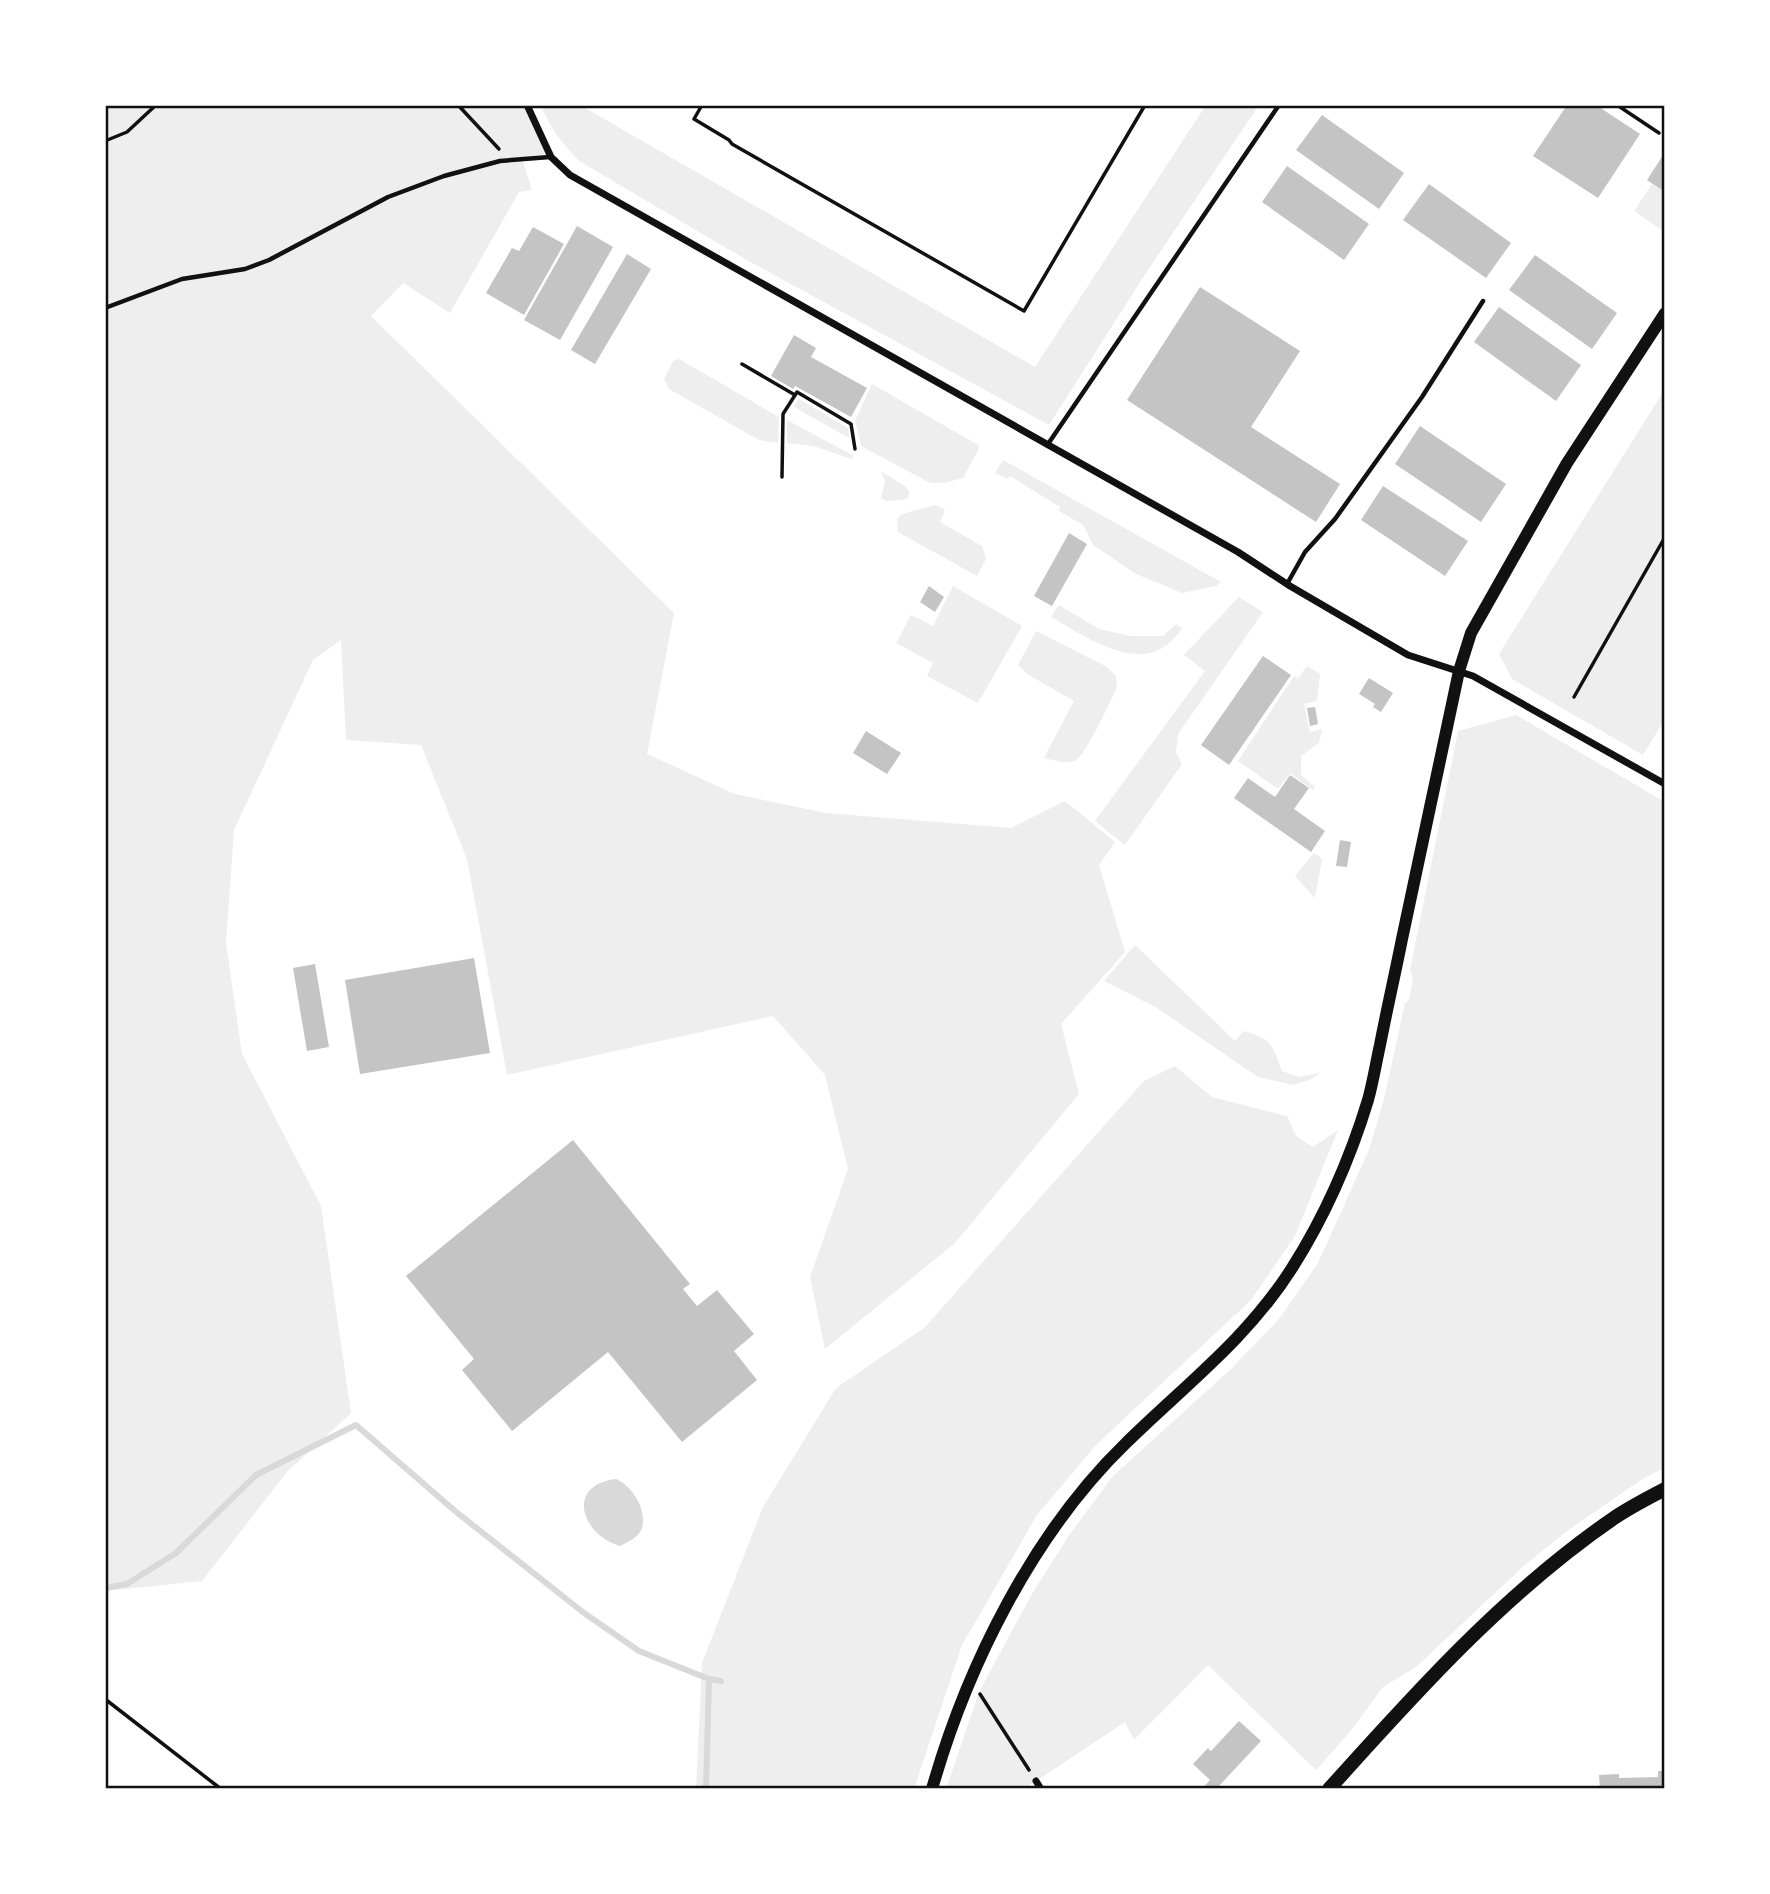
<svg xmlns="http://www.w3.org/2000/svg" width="1770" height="1894" font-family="Karla,sans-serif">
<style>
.green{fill:#eee}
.water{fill:#d9d9d9}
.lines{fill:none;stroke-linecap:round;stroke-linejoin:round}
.stream{stroke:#d9d9d9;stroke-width:6}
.building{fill:#c4c4c4}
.path{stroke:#111;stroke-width:3.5}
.service{stroke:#111;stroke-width:4.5}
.minor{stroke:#111;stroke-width:7}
.secondary{stroke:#111;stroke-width:12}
.primary{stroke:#111;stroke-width:14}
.neatline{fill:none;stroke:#111;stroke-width:2.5}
</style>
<rect width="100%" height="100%" fill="#fff"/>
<g class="green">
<polygon points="105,105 527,105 551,157 522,159 532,190 519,192 450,313 403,283 371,316 674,613 647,754 735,794 826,813 1011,828 1065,801 1115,842 1099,865 1125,952 1061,1024 1079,1094 955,1243 825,1349 810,1277 848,1169 825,1075 773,1016 507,1075 467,859 421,745 346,740 341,640 313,660 234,830 226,943 242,1054 321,1206 351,1413 287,1472 202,1581 105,1591"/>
<path d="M541 105H580L1035 367 1206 105H1259L1144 276 1049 425 745 259 579 161C563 144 549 127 541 105Z"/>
<polygon points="1652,184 1665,192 1665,232 1634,211"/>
<polygon points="679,359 779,417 778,443 759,440 669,389 664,379 673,361"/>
<polygon points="872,384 980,446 963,478 944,483 930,483 861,446 855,421"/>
<polygon points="1665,389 1665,719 1643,755 1512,679 1499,654"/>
<polygon points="799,399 848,428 849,438 794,407"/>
<polygon points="787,420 854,456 851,459 814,446 787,443"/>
<polygon points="1003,460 1221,582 1216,586 1182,593 1136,574 1093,545 1083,525 1059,511 1060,507 1010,476 1008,479 995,473"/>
<polygon points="881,471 906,487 909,492 908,499 887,501 881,498 885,481"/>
<polygon points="936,505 945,510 940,522 982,546 986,559 977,576 898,532 897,519 902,514"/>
<polygon points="953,586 1022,626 978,703 927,676 933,663 896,643 911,615 933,626"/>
<polygon points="1239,597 1263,612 1178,734 1176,753 1182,764 1125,845 1095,821 1205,671 1184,655"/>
<path d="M1059 605 1099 629 1131 636H1163L1176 624 1182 628C1148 682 1090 639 1051 617Z"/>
<path d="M1036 631 1107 667 1116 676 1117 688C1110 701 1087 753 1076 760 1067 765 1054 760 1044 758L1074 701 1029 675 1018 665Z"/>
<polygon points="1307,666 1320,674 1317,701 1304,704 1310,732 1322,729 1319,743 1301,756 1301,775 1315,787 1313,790 1290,773 1278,789 1238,761 1294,676 1298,679"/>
<polygon points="1516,715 1665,802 1665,1467 1641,1480 1567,1531 1526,1564 1416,1667 1383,1687 1349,1733 1316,1770 1208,1665 1134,1740 1125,1722 1024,1789 946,1789 979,1692 1033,1592 1070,1534 1113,1476 1231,1369 1279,1319 1318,1263 1369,1150 1384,1099 1405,1003 1409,1000 1413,979 1410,970 1458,731"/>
<polygon points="1314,853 1322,859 1315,898 1295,876"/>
<path d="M1135 945 1235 1041 1244 1031C1272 1039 1272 1045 1282 1071L1299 1077 1321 1072 1310 1080 1293 1085 1258 1077 1157 1008 1104 981Z"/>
<polygon points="1175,1066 1212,1097 1287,1116 1296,1136 1313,1147 1338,1130 1295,1236 1251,1300 1096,1445 1037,1515 962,1645 914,1789 696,1789 702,1663 763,1507 836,1388 924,1328 1144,1081"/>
</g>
<path class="water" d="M616 1479C632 1486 647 1509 642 1528 639 1537 628 1542 620 1546 580 1534 566 1485 616 1479Z"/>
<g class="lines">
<g class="stream">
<polyline points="105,1588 127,1584 176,1553 256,1475 356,1425 455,1511 584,1613 639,1651 709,1679 721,1681"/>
<polyline points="706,1789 709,1679"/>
</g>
</g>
<g class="building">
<polygon points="1567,105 1596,105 1640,134 1598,198 1533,156"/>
<polygon points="1322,115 1404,173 1379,209 1296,150"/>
<polygon points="1665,152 1665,192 1647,180"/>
<polygon points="1287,166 1369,224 1344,260 1262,202"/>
<polygon points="1429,184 1511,243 1486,278 1403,220"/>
<polygon points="577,226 613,247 560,340 524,320"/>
<polygon points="533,227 564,244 524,315 486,293 512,248 519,251"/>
<polygon points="627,254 651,269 595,364 571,350"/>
<polygon points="1535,255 1617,313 1592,349 1509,290"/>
<polygon points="1200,287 1300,351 1251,427 1340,484 1316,522 1127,400"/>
<polygon points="1499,307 1581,365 1556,401 1474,342"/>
<polygon points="794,335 816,348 811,357 867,388 851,417 795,386 793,389 771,376"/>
<polygon points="1420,426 1506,484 1481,522 1395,464"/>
<polygon points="1383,486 1468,541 1445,576 1361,520"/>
<polygon points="1069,533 1087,544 1052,606 1034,596"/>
<polygon points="929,586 944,597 935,612 920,602"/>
<polygon points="1263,656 1291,675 1229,765 1201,745"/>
<polygon points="1369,678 1393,693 1381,712 1373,707 1375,704 1359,694"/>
<polygon points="1315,707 1318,724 1310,726 1307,708"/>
<polygon points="866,731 901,753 887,774 853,753"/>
<polygon points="1290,775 1309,788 1294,809 1325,831 1311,852 1234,798 1248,778 1275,797"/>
<polygon points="1340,840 1351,842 1347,867 1336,866"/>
<polygon points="474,958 490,1053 360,1074 345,980"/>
<polygon points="315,964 329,1047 307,1051 293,968"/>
<polygon points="573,1140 690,1284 683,1289 697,1306 717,1290 754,1334 734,1351 757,1380 682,1442 608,1352 512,1431 462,1370 474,1359 406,1276"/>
<polygon points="1239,1721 1261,1741 1218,1787 1219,1789 1202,1789 1210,1780 1193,1764 1208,1748 1211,1751"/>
<polygon points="1658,1771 1665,1771 1665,1789 1600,1789 1599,1775 1619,1774 1619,1778 1658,1777"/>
</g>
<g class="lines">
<g class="path">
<polyline points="458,105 499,149"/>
<polyline points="702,105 694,119 729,140 732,144 1024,311 1145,105"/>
<polyline points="1617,105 1659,133"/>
<polyline points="105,141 127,132 156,105"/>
<polyline points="742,364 795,395"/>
<polyline points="782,477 783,414 797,392 851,424 855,449"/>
<polyline points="1574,697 1665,537"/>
<polyline points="980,1694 1029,1770"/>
<polyline points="105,1699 221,1789"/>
</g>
<g class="service">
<polyline points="105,308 182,279 245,269 269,260 388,197 444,176 500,161 550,157"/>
<polyline points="1048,444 1279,105"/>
<polyline points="1287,584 1305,552 1335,519 1422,397 1483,301"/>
</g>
<g class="minor">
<polyline points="527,105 551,157 570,175 1238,552 1290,586 1408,655 1473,676 1665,784"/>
<polyline points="1036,1781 1041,1789"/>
</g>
<path class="secondary" d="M932 1789C967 1666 1033 1533 1126 1443 1185 1385 1247 1339 1292 1268 1325 1216 1350 1159 1368 1100 1373 1082 1376 1063 1380 1045 1387 1009 1395 974 1402 939 1421 849 1440 760 1459 671L1471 633 1567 463 1665 313"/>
<path class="primary" d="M1329 1789C1416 1692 1506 1592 1614 1518 1630 1507 1648 1498 1665 1489"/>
</g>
<rect width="1770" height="1894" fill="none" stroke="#ffffff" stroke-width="214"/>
<rect x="107" y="107" width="1556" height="1680" class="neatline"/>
</svg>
